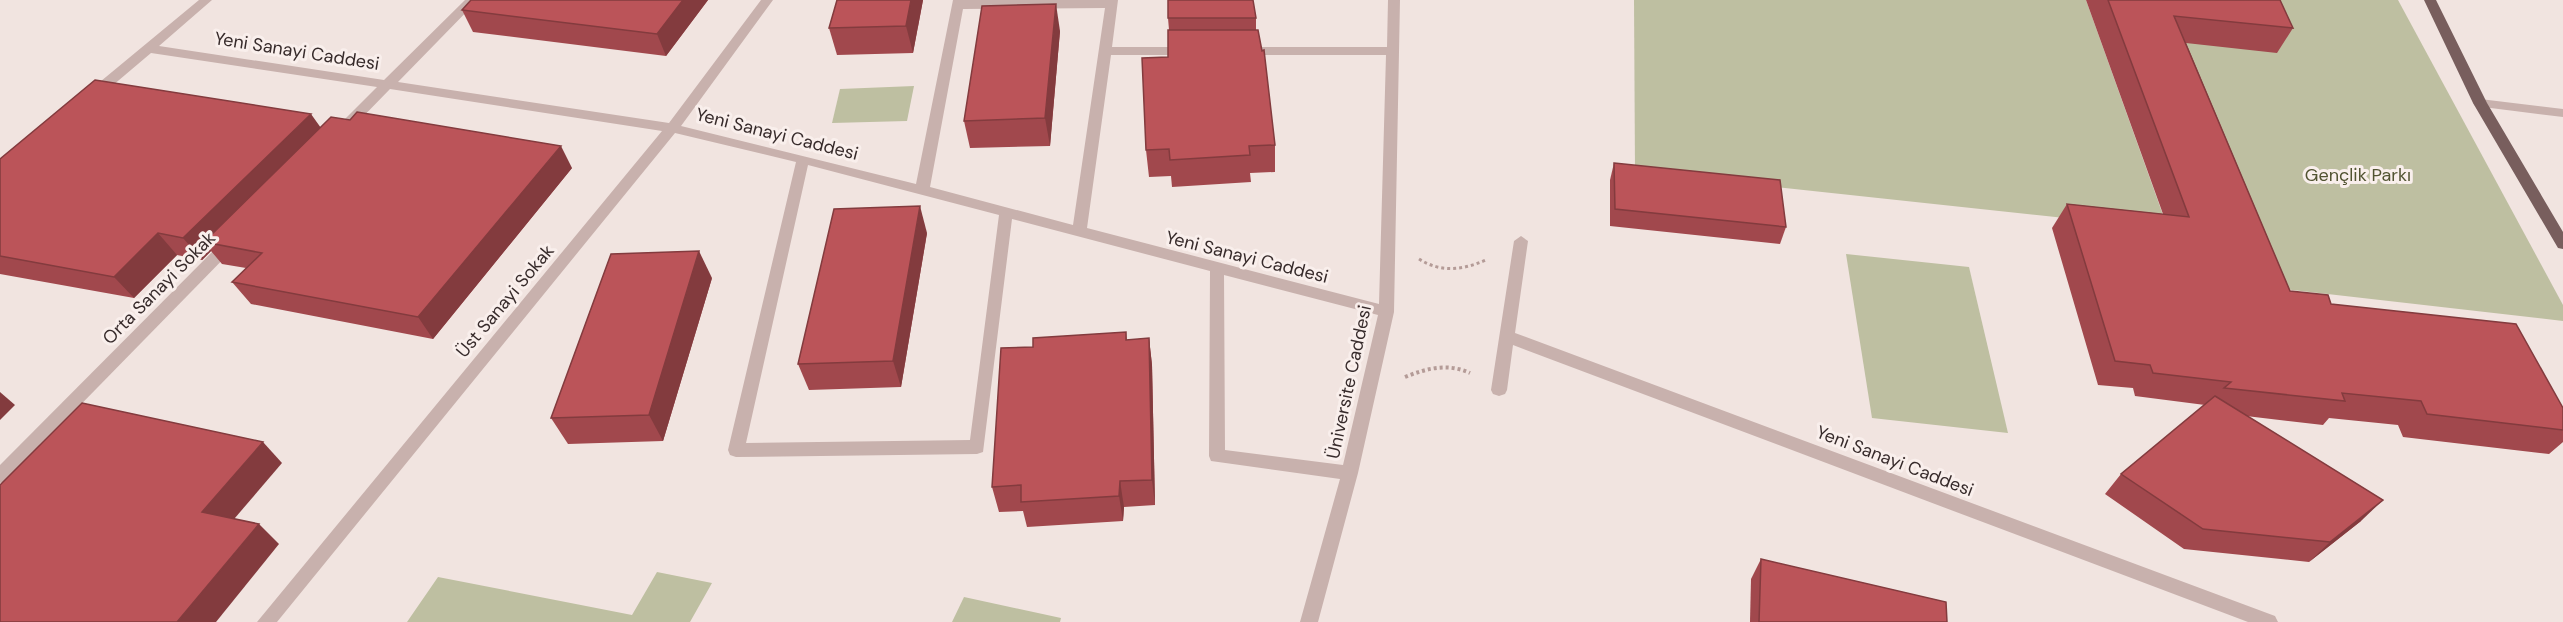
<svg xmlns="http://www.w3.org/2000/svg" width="2563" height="622" font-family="'DM Sans',sans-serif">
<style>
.green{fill:#bebfa1}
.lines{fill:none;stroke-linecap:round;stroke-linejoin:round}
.path-far1{stroke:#b49b97;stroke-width:3;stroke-dasharray:3 3;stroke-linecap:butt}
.path{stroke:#b49b97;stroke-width:4;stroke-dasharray:3 3;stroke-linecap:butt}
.minor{fill:#c8b1ad;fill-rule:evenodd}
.major{fill:#785e5d;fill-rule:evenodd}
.wall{fill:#a1484d}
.shaded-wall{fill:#833b3e}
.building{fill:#bb5459;stroke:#833b3e;stroke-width:1.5}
.labels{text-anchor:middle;stroke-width:6;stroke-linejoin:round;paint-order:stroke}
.street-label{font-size:18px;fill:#372b2b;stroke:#f9efec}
.park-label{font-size:18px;fill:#515331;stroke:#f9efec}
</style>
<rect width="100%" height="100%" fill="#f1e4e0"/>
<g class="green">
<polygon points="1634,0 2086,0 2168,229 1635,172"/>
<polygon points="2154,0 2398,0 2563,305 2563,321 2276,288"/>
<polygon points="914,86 907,121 832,123 840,89"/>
<polygon points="1846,254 1969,267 2008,433 1872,418"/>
<polygon points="657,572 712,583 690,622 407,622 438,577 632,615"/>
<polygon points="964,597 1061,618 1060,622 952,622"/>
</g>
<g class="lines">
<path class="path-far1" d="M1419 259C1441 273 1463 270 1486 260"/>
<path class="path" d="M1405 377C1427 368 1448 363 1470 373"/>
<g class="minor">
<path d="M199 0H212L159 46 384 80 465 0H478L398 82 669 123 761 0H773L681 126 916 184 953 0H1118L1112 47H1188L1194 51 1188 55H1111L1087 228 1379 304 1386 55H1245L1239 51 1245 47H1387L1388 0H1400L1394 312 1358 473 1318 622H1300L1340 479 1211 461 1209 456 1210 271 1012 219 983 452 977 454 736 457 730 455 728 450 796 162 675 133 277 622H257L662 131 390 89 352 128 347 129 340 125 342 122 377 87 151 53 99 97H89L88 94 89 91ZM1105 8 1073 225 930 187 963 9ZM808 165 999 215 970 440 746 443ZM1224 275 1378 315 1343 465 1225 450Z"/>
<polygon points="2480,99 2563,109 2563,117 2475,106 2473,103 2475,100"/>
<polygon points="1521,236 1528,241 1515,333 2275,616 2278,622 2248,622 1513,345 1507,390 1505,394 1499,396 1493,394 1491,390 1514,241"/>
<polygon points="231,237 236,238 238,242 236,246 6,481 0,483 0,465 226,238"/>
</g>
<polygon class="major" points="2424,0 2436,0 2487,103 2563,232 2563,249 2558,248 2473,103"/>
</g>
<g class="wall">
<polygon points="471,0 708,0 666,56 473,32 462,10"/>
<polygon points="837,0 923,0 913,53 837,55 829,28"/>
<polygon points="2086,0 2280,0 2293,28 2277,53 2186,43 2290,291 2331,304 2563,408 2563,442 2549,454 2403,437 2398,425 2329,418 2323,425 2246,416 2361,521 2309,562 2184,549 2105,494 2121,474 2205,405 2135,396 2133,388 2098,385 2052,228 2067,204 2163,214"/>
<polygon points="1168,18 1256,18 1256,30 1275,145 1275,172 1250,173 1251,182 1172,187 1171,176 1149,177 1146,150 1168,57 1169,30"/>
<polygon points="1060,31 1050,146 970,148 964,121"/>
<polygon points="320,127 572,168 433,339 251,304 232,282 246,268 222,264 211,251 202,260 177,255 134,298 0,274 0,159"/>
<polygon points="1614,163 1786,227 1780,244 1610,226 1610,180"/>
<polygon points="927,233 901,387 809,390 798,364"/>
<polygon points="712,278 663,441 568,444 551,418"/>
<polygon points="1126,332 1127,340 1149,338 1152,365 1155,505 1124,507 1123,521 1027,527 1023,511 999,512 992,487 1033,347"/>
<polygon points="1761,559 1947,622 1750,622 1751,579"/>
</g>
<g class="shaded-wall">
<polygon points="683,0 708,0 666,56 657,34"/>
<polygon points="911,0 923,0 913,53 906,26"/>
<polygon points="1056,4 1060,31 1050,146 1045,118"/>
<polygon points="311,114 326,135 204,242 211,251 202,260 183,238"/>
<polygon points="561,146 572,168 433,339 418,317"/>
<polygon points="920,206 927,233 901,387 893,361"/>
<polygon points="158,233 177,255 134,298 114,277"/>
<polygon points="699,251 712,278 663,441 649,415"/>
<polygon points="1149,338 1152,365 1155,505 1152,480"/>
<polygon points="0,392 15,405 0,420"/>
<polygon points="263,442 282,463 223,532 202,512"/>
<polygon points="1120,481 1124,507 1123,521 1119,496"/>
<polygon points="2383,500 2361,521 2309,562 2330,542"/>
<polygon points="259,524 279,544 216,622 177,622"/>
</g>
<g class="building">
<polygon points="471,0 683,0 657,34 462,10"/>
<polygon points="837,0 911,0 906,26 829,28"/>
<polygon points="1168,0 1253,0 1256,18 1168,18"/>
<polygon points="2108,0 2280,0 2293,28 2174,16 2290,291 2328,295 2331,304 2516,324 2563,408 2563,430 2427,414 2421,401 2342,393 2345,401 2224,388 2231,382 2153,373 2150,365 2115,361 2067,204 2189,217"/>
<polygon points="1056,4 1045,118 964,121 982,6"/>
<polygon points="1168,30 1258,30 1262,51 1264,50 1275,145 1249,146 1250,155 1170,160 1169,149 1146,150 1142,58 1168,57"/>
<polygon points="95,80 311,114 183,238 158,233 114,277 0,256 0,159"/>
<polygon points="357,112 561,146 418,317 232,282 262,253 204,242 331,117 350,120"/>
<polygon points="1614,163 1780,180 1786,227 1615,209"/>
<polygon points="920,206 893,361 798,364 834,209"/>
<polygon points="699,251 649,415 551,418 611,254"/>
<polygon points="1126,332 1126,340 1149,338 1152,480 1120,481 1119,496 1021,502 1021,485 992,487 1001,348 1033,347 1033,338"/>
<polygon points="2215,396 2383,500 2330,542 2203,529 2121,474"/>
<polygon points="82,403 263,442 202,512 259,524 177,622 0,622 0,485"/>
<polygon points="1761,559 1946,602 1947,622 1759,622"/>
</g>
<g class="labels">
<g class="street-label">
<text transform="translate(297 51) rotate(9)" y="6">Yeni Sanayi Caddesi</text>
<text transform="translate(777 134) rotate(14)" y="6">Yeni Sanayi Caddesi</text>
<text transform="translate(1247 257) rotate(14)" y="6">Yeni Sanayi Caddesi</text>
<text transform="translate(159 288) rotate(-45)" y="6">Orta Sanayi Sokak</text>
<text transform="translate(505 301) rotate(-50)" y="6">Üst Sanayi Sokak</text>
<text transform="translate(1349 382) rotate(-78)" y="6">Üniversite Caddesi</text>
<text transform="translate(1895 461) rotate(21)" y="6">Yeni Sanayi Caddesi</text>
</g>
<g class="park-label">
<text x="2358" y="181">Gençlik Parkı</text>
</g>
</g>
</svg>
